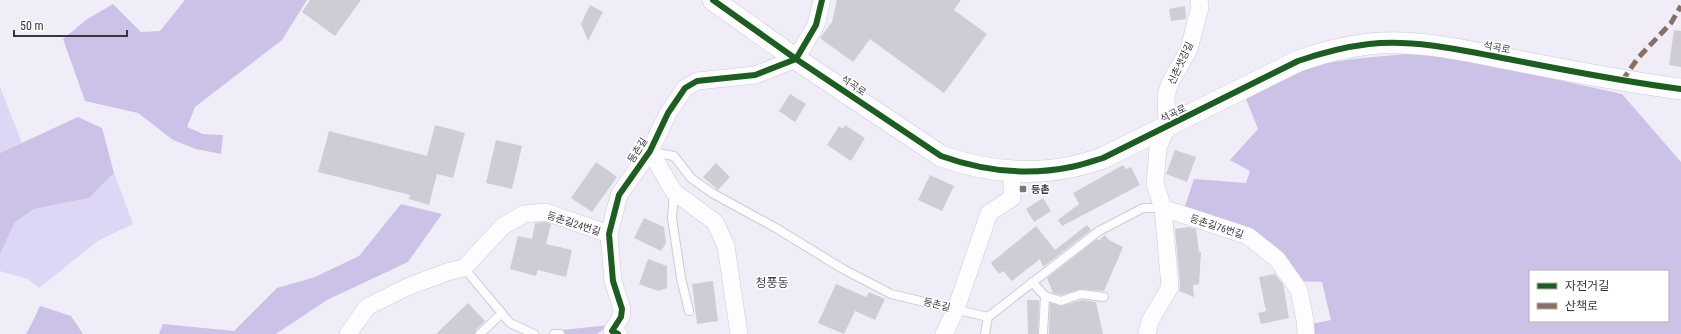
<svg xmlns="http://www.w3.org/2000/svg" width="1681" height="334" font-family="'Roboto Condensed','Noto Sans KR',sans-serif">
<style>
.green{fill:#ddd6f4}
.forest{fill:#ccc2e8;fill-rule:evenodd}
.building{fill:#ceccd4}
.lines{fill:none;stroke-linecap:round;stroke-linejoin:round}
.service-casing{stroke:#cdcbd3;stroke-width:10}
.minor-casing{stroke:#cdcbd3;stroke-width:18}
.tertiary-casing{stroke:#cdcbd3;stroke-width:22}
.service{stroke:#fdfcfe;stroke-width:8}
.minor{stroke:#fdfcfe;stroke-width:17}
.tertiary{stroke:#fdfcfe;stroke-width:21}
.quiet{stroke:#8d6e63;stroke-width:5;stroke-dasharray:10 5;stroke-linecap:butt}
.cycleway-casing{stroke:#fff;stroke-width:8}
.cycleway{stroke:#1b5e20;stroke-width:6}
.poi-dot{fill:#78767e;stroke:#fff;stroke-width:1.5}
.labels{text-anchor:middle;stroke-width:3;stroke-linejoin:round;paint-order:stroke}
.street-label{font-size:10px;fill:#37363d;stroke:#fff}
.poi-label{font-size:10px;font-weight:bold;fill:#37363d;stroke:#fff;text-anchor:start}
.quarter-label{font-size:12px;fill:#43404e;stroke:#fff}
</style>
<rect width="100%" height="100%" fill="#f0edf8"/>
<g class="green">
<polygon points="0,87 22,143 0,153"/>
<polygon points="114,173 133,224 98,241 39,288 28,279 0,271 0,254 15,222 34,209 89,198"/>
</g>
<g class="forest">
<polygon points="185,0 307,0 282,40 195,107 187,127 203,134 223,135 221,154 196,149 173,140 138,113 85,101 63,39 86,20 113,4 141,32 160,31"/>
<path d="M1406 54 1454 57 1622 94 1681 162V334H1312L1311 324 1331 320 1322 282 1297 281 1280 254 1185 206 1194 179 1246 183 1250 171 1230 160 1258 129 1246 99 1271 85 1318 64 1362 58ZM1530 271H1668V321H1530Z"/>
<polygon points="78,117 102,128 114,173 89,198 34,209 15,222 0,254 0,153"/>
<polygon points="401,204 442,214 408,262 327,300 276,334 159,334 163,324 234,331 277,288 315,277 359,256"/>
<polygon points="40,306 71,316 83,334 26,334 30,327"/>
<polygon points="610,325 597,334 566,334 561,330"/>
</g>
<g class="building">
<polygon points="310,0 361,0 335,36 302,12"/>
<polygon points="837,0 961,0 954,10 987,34 944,93 870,39 853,62 820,38 832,22"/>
<polygon points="590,5 603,12 588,41 581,24"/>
<polygon points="1185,6 1186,19 1171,21 1169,9"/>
<polygon points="1674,30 1681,31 1681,67 1669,65"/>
<polygon points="790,94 806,104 795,122 779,111"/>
<polygon points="435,125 465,133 453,178 437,174 429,205 409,199 410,195 318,172 329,131 427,156"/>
<polygon points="845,125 865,138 851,161 827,145 839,126 843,129"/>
<polygon points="496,140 522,146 512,189 486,183"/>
<polygon points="1175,150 1196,157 1187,182 1166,174"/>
<polygon points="596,162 617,177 592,212 571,198"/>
<polygon points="716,163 730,177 718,190 703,177"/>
<polygon points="1123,165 1126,169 1131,167 1140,185 1062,226 1058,220 1079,204 1073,193"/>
<polygon points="930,175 954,186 942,211 918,200"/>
<polygon points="1043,198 1051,211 1034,222 1026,209"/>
<polygon points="644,218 664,227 666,243 661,251 634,238"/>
<polygon points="545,222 551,224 546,244 572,250 566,277 538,270 536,276 510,269 518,236 532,239 535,223"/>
<polygon points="1087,225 1091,230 1043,267 1040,259 1012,281 1003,271 999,274 991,263 1036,226 1055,250"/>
<polygon points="1189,227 1196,229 1199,252 1201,252 1199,284 1193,285 1194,297 1179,291 1180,286 1175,229"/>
<polygon points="1105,235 1109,240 1123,247 1104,291 1081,289 1061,295 1053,293 1047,278 1097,239 1098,241"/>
<polygon points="648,259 667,266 667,288 658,291 639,284"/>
<polygon points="1275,274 1283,284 1289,318 1261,324 1258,313 1266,311 1259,277"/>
<polygon points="713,281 718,321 697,324 692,284"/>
<polygon points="836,284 866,297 869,292 885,299 875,320 855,311 844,334 818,323"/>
<polygon points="1027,300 1039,300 1038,334 1028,334"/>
<polygon points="1082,300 1096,302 1103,334 1049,334 1050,303 1062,306"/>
<polygon points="468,303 485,321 476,330 475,334 436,334"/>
</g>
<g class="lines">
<defs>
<g id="service">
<polyline points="652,152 674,156 691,178 712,193 776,228 843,269 891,294 988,317 1099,231 1143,208 1163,208"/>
<polyline points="674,192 672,218 681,278 689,311"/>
<polyline points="464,268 510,323 534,334"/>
<polyline points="1032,282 1045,296 1043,334"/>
<polyline points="1045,296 1061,301 1081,294 1104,297"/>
<polyline points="480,334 502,313"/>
<polyline points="554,334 560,334"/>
<polyline points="985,334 988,317"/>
</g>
<g id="minor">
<polyline points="650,151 674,192 715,222 726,246 739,334"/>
<polyline points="1163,208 1248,236 1277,259 1299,290 1305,320 1306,334"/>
<polyline points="348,334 367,307 407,287 450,271 464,268 503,226 524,214 546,212 609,234"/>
<polyline points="618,334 612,331 621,317 622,309 613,281 609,234 619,195 650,151 668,113 685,88 697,81 755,75 796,59 816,25 822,0"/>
<polyline points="944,334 956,309 989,213 1012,198 1012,172"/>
<polyline points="1147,334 1150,321 1170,287 1163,208 1155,184 1158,148 1167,127 1166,95 1170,83 1189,49 1200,7 1199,0"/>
</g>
<path id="tertiary" d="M713 0 796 59 941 156C983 171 1027 176 1071 167 1082 165 1093 161 1103 158L1298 61C1321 53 1344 47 1369 44 1417 39 1466 51 1513 60 1569 71 1625 82 1681 89"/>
</defs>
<use href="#service" class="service-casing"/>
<use href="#minor" class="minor-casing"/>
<use href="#tertiary" class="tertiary-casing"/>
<use href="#service" class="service"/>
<use href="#minor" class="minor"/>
<use href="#tertiary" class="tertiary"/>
<polyline class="quiet" points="1622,81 1638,58 1671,23 1681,6"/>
<defs>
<g id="cycleway">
<path d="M713 0 796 59 941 156C983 171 1027 176 1071 167 1082 165 1093 161 1103 158L1298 61C1321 53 1344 47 1369 44 1417 39 1466 51 1513 60 1569 71 1625 82 1681 89"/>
<polyline points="618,334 612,331 621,317 622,309 613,281 609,234 619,195 650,151 668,113 685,88 697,81 755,75 796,59 816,25 822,0"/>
</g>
</defs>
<use href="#cycleway" class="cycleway-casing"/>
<use href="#cycleway" class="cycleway"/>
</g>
<rect class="poi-dot" x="1019" y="185" width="8" height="8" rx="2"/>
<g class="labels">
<g class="street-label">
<text transform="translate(1497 47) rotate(11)" y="4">석곡로</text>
<text transform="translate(1180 63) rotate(-65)" y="4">신촌샛강길</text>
<text transform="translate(854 85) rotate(34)" y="4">석곡로</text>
<text transform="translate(1173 113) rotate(-27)" y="4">석곡로</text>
<text transform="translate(637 150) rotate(-58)" y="4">등촌길</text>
<text transform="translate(574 223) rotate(18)" y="4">등촌길24번길</text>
<text transform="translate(1217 226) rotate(18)" y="4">등촌길76번길</text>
<text transform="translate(937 304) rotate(13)" y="4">등촌길</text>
</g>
<g class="poi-label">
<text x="1031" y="193">등촌</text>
</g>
<g class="quarter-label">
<text x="772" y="287">청풍동</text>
</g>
</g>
<rect x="1529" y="270" width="140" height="52" fill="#ffffff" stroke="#afafb1"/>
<rect x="1537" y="283" width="20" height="6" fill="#1b5e20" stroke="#afafb1"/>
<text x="1565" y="290" font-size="12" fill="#37363d">자전거길</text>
<rect x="1537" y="303" width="20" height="6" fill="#8d6e63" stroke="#afafb1"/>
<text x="1565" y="310" font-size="12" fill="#37363d">산책로</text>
<path d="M14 30v6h113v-6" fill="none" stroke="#37363d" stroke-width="2"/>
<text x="20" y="30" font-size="12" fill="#37363d" stroke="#ffffff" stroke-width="3" paint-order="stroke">50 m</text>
</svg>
